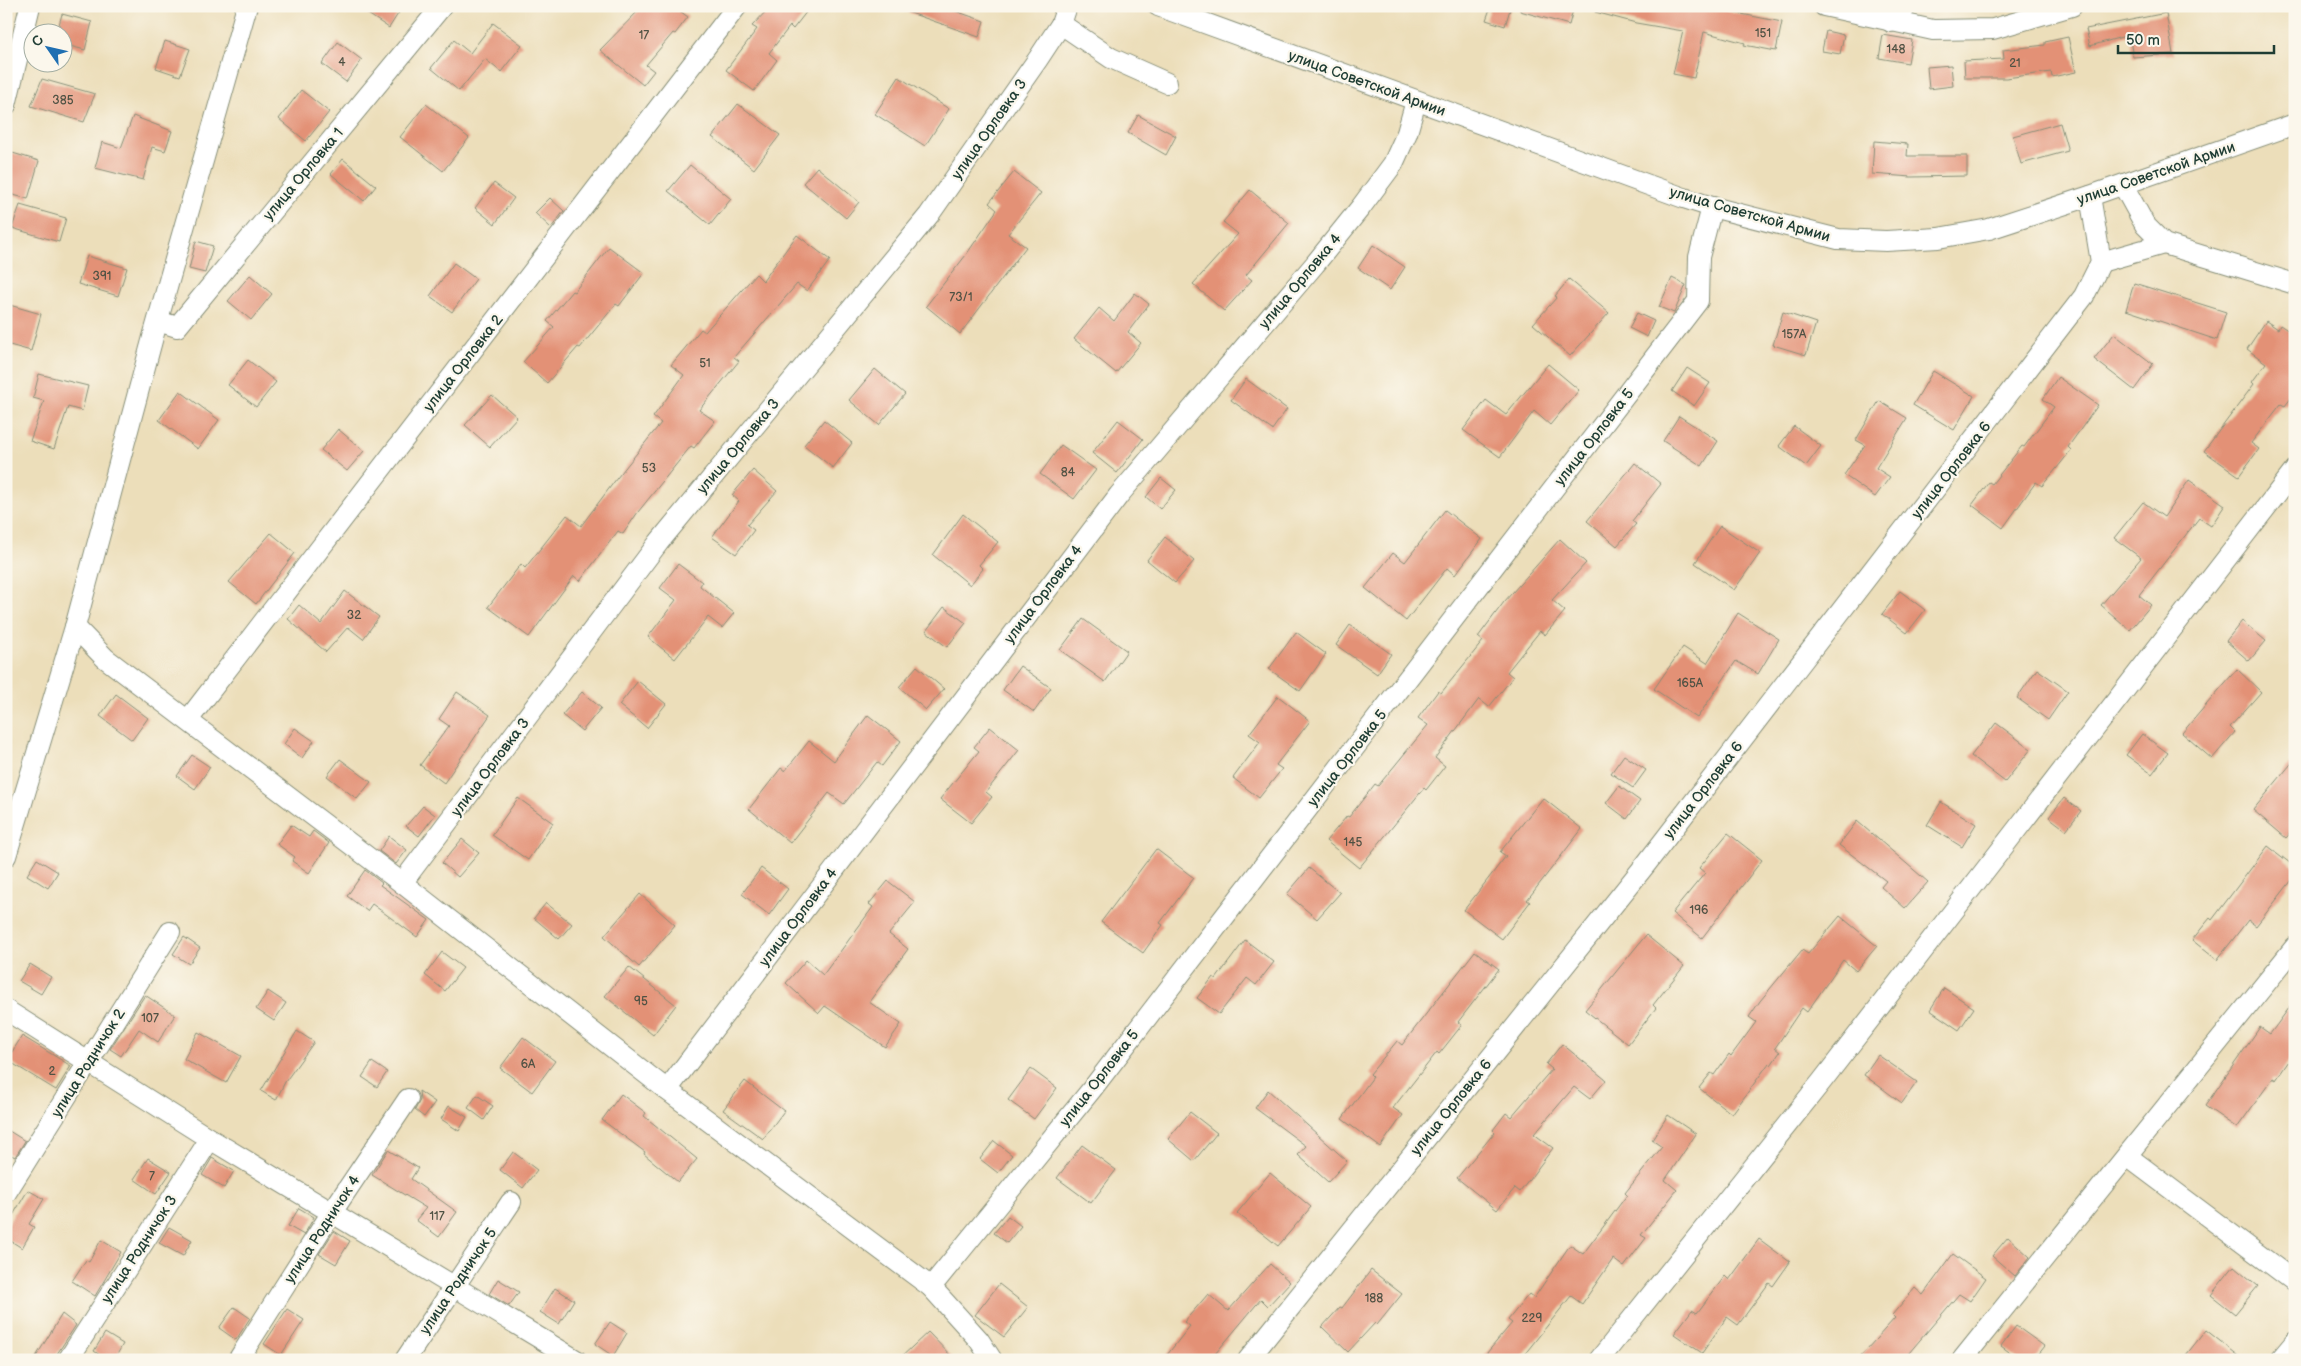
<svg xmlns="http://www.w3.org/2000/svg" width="2301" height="1366" font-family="'Balsamiq Sans',sans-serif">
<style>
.building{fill:#e39176}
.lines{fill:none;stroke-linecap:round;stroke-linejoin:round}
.minor-casing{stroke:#868e77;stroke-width:22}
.minor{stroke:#fff;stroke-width:20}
.labels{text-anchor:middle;stroke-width:4.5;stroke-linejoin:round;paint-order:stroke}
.number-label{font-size:12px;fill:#505244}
.street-label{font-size:15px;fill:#1f3d34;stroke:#fbf7ec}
</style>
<rect width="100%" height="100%" fill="#fbf7ec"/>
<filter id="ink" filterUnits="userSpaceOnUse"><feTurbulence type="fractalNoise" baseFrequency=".02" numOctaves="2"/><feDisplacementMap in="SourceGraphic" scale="10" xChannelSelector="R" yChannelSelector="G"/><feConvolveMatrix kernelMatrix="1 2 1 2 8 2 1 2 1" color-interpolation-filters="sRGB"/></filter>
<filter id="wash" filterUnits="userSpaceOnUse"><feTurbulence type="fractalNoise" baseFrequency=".0096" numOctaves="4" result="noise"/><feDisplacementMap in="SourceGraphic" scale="20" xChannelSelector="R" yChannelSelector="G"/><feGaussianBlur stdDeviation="1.12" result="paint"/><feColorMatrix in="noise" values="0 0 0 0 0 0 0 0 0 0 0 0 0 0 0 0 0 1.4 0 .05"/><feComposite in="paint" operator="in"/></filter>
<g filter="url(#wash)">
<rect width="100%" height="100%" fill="#ecdeba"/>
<g id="blocks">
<g class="building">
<polygon points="356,6 403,6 389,28"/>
<polygon points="643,6 673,6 688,17 675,34 673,33 646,65 654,71 643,85 600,50"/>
<polygon points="771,6 811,6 793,29 790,26 769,53 777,60 754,91 726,70 757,29 752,26"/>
<polygon points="899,6 941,6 984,21 979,37 899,9"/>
<polygon points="1491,6 1511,6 1505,26 1486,20"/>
<polygon points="1521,6 1574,6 1569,25 1520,11"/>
<polygon points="1596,6 1727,6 1726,11 1782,22 1776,51 1744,45 1745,43 1704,32 1694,78 1673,74 1683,31 1636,23 1595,12"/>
<polygon points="2166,13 2173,54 2133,57 2129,35 2090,46 2086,29"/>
<polygon points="62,14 92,22 85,50 62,44 62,32 57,32"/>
<polygon points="493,23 522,45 501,72 485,59 459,91 431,68 454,40 470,53"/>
<polygon points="1826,31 1844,35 1840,54 1822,51"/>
<polygon points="1883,35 1912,40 1908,63 1879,58"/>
<polygon points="2068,37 2076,72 2052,77 2051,72 2006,78 1965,78 1964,61 2004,59 2003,50 2045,45 2045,42"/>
<polygon points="165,41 190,49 180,76 156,68"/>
<polygon points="338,42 362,60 346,82 322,64"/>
<polygon points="1951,65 1953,86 1929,89 1927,67"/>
<polygon points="899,77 949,109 925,146 875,114"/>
<polygon points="42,79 95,94 84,122 31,106"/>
<polygon points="301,90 329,112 306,141 279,119"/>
<polygon points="426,104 469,138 443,171 400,137"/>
<polygon points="738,104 780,135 754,169 712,137"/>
<polygon points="1138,115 1176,136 1166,155 1128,133"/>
<polygon points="133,116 172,131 165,151 152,147 143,180 95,168 102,142 121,148"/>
<polygon points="2060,123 2068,151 2021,164 2013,136"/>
<polygon points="1874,141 1908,144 1907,156 1967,156 1967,176 1911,177 1872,174"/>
<polygon points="6,151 39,161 28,199 6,193"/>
<polygon points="343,159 376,186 364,201 331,174"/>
<polygon points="690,165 731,199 710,225 668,191"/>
<polygon points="817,167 859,202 846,218 803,183"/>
<polygon points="1014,172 1041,193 1008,234 1026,247 960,334 926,306 966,255 997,210 989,203"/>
<polygon points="494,183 514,198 495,224 475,208"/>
<polygon points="1250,190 1289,223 1246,275 1252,280 1224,311 1193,284 1238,234 1223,222"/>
<polygon points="550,198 564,211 551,228 535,213"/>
<polygon points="20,205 66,218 59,242 12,228"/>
<polygon points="797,235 830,260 807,291 797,284 734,357 739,361 699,410 715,421 694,448 691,446 638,512 623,534 618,531 580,581 574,576 529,637 488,607 521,564 525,568 567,515 581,526 617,478 661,423 653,417 684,375 671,365 701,329 705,332 756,274 763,281"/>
<polygon points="196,241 213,246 205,273 189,269"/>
<polygon points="1373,245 1405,267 1390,290 1358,268"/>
<polygon points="609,247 644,273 619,306 616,304 580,348 578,347 547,383 523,362 554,327 547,321 572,291 574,292"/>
<polygon points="87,256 127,268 118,296 78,284"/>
<polygon points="454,263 476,279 452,312 430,296"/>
<polygon points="250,275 272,294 251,320 228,301"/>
<polygon points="1672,278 1686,285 1674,313 1659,307"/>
<polygon points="1569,279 1609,313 1570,356 1533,324 1557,297 1555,296"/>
<polygon points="2134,283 2226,312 2217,340 2126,310"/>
<polygon points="1135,293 1149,304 1128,332 1141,343 1116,373 1074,339 1099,308 1114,321"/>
<polygon points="6,304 41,314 31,351 6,344"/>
<polygon points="1783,312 1816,323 1806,355 1773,345"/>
<polygon points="1637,313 1654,321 1647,337 1629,328"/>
<polygon points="2266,321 2278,329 2280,325 2295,335 2295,393 2285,406 2281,404 2251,443 2259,449 2239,476 2204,451 2254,384 2252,382 2266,363 2247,349"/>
<polygon points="2114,334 2153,364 2134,390 2094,359"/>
<polygon points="248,360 276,382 256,407 228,385"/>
<polygon points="1548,364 1579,390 1550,425 1534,411 1500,457 1463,430 1486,400 1506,415"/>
<polygon points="1687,368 1710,383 1694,406 1672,391"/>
<polygon points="875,369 905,394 879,425 849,400"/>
<polygon points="1933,371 1974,396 1954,430 1913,405"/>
<polygon points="39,374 88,386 82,411 68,407 54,449 30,441 44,401 33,398"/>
<polygon points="2058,377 2098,405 2068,447 2071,450 2061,463 2042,486 2036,482 2003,528 1972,505 1989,482 1992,484 2022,446 2024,447 2054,407 2043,399"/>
<polygon points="1246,379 1287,409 1272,430 1231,400"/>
<polygon points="180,391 219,420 198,449 159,420"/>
<polygon points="492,395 517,417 490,447 465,425"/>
<polygon points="1879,401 1907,418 1876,468 1890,477 1875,497 1844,475 1865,445 1856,440"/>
<polygon points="1679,416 1718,441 1702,466 1663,441"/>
<polygon points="824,420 852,443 833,468 804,445"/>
<polygon points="1118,420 1143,439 1117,473 1092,453"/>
<polygon points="1794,426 1821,446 1806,466 1779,446"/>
<polygon points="338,429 364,451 347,471 321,450"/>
<polygon points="1061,445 1096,470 1074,499 1040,474"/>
<polygon points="1635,463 1661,484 1632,521 1636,524 1617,546 1587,521"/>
<polygon points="753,470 777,491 747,525 754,530 736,554 712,537 739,501 732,495"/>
<polygon points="1161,478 1176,490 1160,509 1146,497"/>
<polygon points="2189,480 2225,505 2211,526 2199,518 2139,595 2151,605 2130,630 2101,605 2141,558 2114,538 2143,502 2164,517"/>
<polygon points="1445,510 1482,539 1455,575 1447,568 1406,621 1365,588 1393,553 1405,562"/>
<polygon points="963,514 998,542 979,565 983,569 970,585 933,555"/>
<polygon points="1720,526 1760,553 1734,590 1695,563"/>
<polygon points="271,533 295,553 256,604 229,582"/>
<polygon points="1165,537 1194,561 1175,583 1147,560"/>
<polygon points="1560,539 1586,563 1552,600 1565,611 1545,635 1540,631 1507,672 1513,677 1489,707 1479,699 1435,758 1445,766 1426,790 1424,788 1359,868 1326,841 1347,816 1349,817 1375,784 1378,786 1428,725 1418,718 1438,691 1441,693 1483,641 1478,637 1504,602"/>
<polygon points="678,564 702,582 700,586 734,613 722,628 708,617 675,659 648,637 676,600 660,588"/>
<polygon points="345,591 379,617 363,639 348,627 326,652 288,619 299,605 321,624"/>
<polygon points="1900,591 1925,610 1907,633 1882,614"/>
<polygon points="944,607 966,623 947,647 926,631"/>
<polygon points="1738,613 1779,639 1758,674 1736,661 1697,718 1654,689 1683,647 1707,663"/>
<polygon points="1083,619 1127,651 1105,682 1060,650"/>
<polygon points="2242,621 2266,641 2249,661 2226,641"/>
<polygon points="1350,625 1391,654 1377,674 1336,645"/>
<polygon points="1296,632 1326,654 1300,691 1269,669"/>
<polygon points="917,666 944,689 926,710 899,687"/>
<polygon points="1020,666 1051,688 1034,712 1003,690"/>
<polygon points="2037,669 2068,691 2048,720 2017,698"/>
<polygon points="2237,669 2261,692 2230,727 2235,732 2212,759 2182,733"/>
<polygon points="638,681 666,704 647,728 619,705"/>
<polygon points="457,692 490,715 444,783 420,765 449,726 439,719"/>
<polygon points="582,692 601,708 582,731 562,715"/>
<polygon points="116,694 148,718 132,740 100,716"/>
<polygon points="1278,696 1310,721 1276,765 1282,769 1259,798 1233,778 1260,742 1249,734"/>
<polygon points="868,715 901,741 882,766 877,762 844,804 829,793 790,843 749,809 781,768 785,771 809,741 834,761"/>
<polygon points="1996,723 2031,749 2005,782 1971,756"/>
<polygon points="990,727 1019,750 986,792 992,797 971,823 940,799 979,751 974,747"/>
<polygon points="295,728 314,741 302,758 284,744"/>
<polygon points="2142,734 2168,753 2152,774 2126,755"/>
<polygon points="192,755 210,767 195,789 177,776"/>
<polygon points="1624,755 1646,770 1633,788 1611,773"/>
<polygon points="340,759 371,782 357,799 327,776"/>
<polygon points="2295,759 2295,828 2286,838 2253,810"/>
<polygon points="1619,786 1640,801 1627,819 1606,803"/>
<polygon points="518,798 553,823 528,860 492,835"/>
<polygon points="1543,798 1582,829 1527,900 1530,902 1502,939 1464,910 1506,856 1500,852"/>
<polygon points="2064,798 2081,811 2066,830 2049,817"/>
<polygon points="1941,802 1976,824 1962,847 1927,825"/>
<polygon points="423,806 435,815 419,836 406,826"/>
<polygon points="1857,821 1928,882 1905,908 1881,887 1886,881 1839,845"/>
<polygon points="291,825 309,837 313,831 329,843 309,873 292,861 295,857 277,844"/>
<polygon points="1728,833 1762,860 1702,938 1672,913 1705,873 1699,868"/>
<polygon points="389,836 407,850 396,864 379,851"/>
<polygon points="462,839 479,853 458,877 442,863"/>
<polygon points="2268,846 2295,867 2295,876 2256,926 2248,920 2217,960 2192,940 2210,918 2212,920"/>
<polygon points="1156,849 1194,878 1160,923 1163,925 1143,953 1101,922"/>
<polygon points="37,859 58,872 48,888 27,875"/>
<polygon points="761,868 788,889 769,915 742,894"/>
<polygon points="1309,868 1340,893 1317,919 1287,894"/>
<polygon points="365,870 382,883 380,885 429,920 417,937 372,904 367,911 347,896"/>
<polygon points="888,881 915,902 889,934 908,949 869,1002 901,1024 885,1047 825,1006 819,1013 786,983 806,960 823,975 873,907 869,904"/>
<polygon points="640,894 675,925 639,967 604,936"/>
<polygon points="546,903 572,924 559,939 534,918"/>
<polygon points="1840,916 1877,946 1856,971 1843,960 1807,1012 1802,1008 1775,1048 1780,1052 1771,1065 1769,1063 1732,1114 1699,1088 1711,1073 1714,1075 1729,1054 1731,1056 1756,1022 1749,1017 1760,1001 1802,950 1808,954"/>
<polygon points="1646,935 1684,966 1653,1005 1656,1008 1628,1044 1585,1010"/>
<polygon points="184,937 200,948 189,964 173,954"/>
<polygon points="1245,940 1274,962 1256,985 1247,978 1219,1014 1197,998 1213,977 1216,979"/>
<polygon points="1475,951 1499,969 1458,1022 1462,1025 1439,1054 1437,1052 1393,1108 1403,1115 1380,1147 1342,1119 1373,1077 1370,1074 1397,1041 1402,1045"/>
<polygon points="442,952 463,968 445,991 425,975"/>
<polygon points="30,964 51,977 41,994 19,981"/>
<polygon points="629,967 676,1005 653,1035 605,996"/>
<polygon points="1944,988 1974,1008 1959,1030 1930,1010"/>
<polygon points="268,991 286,1003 274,1021 256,1009"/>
<polygon points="145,995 175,1015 158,1042 139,1029 121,1056 110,1049"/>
<polygon points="2295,1000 2295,1052 2276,1080 2273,1078 2237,1128 2205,1106 2260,1027 2270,1034"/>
<polygon points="297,1031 314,1042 285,1082 276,1100 261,1091"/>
<polygon points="198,1032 241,1056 226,1083 184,1059"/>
<polygon points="22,1036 71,1066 56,1090 7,1060"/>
<polygon points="523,1037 555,1061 532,1092 500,1068"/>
<polygon points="1562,1044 1606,1080 1590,1099 1574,1087 1534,1134 1553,1148 1520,1192 1515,1188 1497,1210 1457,1178 1495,1132 1493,1130 1506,1113 1511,1117 1552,1069 1546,1064"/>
<polygon points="1878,1055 1917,1082 1902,1103 1864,1075"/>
<polygon points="372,1062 387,1072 377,1087 362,1077"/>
<polygon points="1031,1069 1057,1088 1034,1119 1008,1100"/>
<polygon points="745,1081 784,1111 763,1139 723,1110"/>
<polygon points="1268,1090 1347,1161 1328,1182 1298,1155 1306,1146 1255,1108"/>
<polygon points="419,1091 435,1102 424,1117 415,1110 420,1100"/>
<polygon points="621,1094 646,1113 644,1116 697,1159 678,1182 644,1154 645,1152 602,1120"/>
<polygon points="477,1095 493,1106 484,1120 468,1108"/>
<polygon points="449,1106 467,1117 459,1131 441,1119"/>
<polygon points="1190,1112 1217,1133 1194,1161 1168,1139"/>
<polygon points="1668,1115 1696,1134 1665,1180 1677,1190 1641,1235 1646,1238 1624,1267 1613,1259 1582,1304 1571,1296 1520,1360 1481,1360 1512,1323 1508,1320 1529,1294 1534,1298 1570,1245 1583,1254 1627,1195 1625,1193 1662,1147 1652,1140"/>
<polygon points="6,1129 25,1141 15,1157 6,1152"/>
<polygon points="994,1141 1012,1155 998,1173 980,1159"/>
<polygon points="1082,1145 1116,1170 1091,1203 1057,1178"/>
<polygon points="388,1150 418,1168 411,1179 457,1212 439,1237 416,1220 426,1208 372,1175"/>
<polygon points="513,1152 537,1170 523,1188 500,1170"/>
<polygon points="148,1158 171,1172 156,1194 134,1179"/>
<polygon points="212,1158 234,1171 224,1188 202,1175"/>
<polygon points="1270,1173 1311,1207 1278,1246 1237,1213"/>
<polygon points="28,1190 44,1199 29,1224 34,1227 22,1248 6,1238 6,1227"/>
<polygon points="299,1208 314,1217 304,1235 288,1226"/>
<polygon points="1008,1216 1021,1226 1007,1243 994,1233"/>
<polygon points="169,1227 192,1240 183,1256 159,1243"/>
<polygon points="334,1231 350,1241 336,1264 319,1254"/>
<polygon points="2008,1237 2030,1257 2015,1276 1992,1256"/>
<polygon points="1759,1239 1790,1262 1773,1286 1769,1283 1738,1325 1727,1317 1702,1353 1674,1334 1692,1310 1697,1313 1725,1276 1729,1280"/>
<polygon points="101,1240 121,1252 95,1296 72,1281 86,1260 89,1262"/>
<polygon points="1953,1254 1986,1278 1970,1301 1959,1294 1903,1360 1857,1360 1895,1318 1892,1315 1915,1288 1923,1295"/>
<polygon points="1270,1264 1290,1282 1268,1306 1261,1299 1210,1360 1163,1360 1190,1326 1184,1322 1208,1294 1228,1311"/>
<polygon points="2234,1266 2258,1286 2235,1314 2211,1295"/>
<polygon points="1371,1270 1402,1294 1377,1325 1375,1323 1348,1352 1322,1327 1340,1307 1342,1308"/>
<polygon points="498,1279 519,1292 509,1306 489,1294"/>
<polygon points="999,1284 1028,1307 1004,1337 975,1315"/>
<polygon points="555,1288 574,1300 559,1324 540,1312"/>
<polygon points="234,1307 250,1318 236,1340 219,1328"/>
<polygon points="287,1309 304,1320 281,1355 264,1344"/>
<polygon points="62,1314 76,1325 53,1360 34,1360"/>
<polygon points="610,1322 627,1333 613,1356 595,1344"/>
<polygon points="2016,1326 2044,1346 2033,1360 2020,1360 2001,1346"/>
<polygon points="2206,1330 2244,1360 2182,1360"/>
<polygon points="928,1332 955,1360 898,1360"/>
<polygon points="105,1333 123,1344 114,1360 107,1360 94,1351"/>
</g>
</g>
</g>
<g filter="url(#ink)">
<use href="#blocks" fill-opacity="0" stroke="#868e77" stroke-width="1"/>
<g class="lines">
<defs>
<g id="minor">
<polyline points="1158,6 1684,198 1712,207 1838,239 1886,241 1938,238 1989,229 2090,196 2295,124"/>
<polyline points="1824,6 1933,30 1993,29 2072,6"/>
<polyline points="1891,22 1907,6"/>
<polyline points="1061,24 1111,58 1167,83"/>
<polyline points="6,105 30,6"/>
<polyline points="2123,185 2145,225 2164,244 2295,284"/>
<polyline points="2101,262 2164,244"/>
<polyline points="158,321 177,327 442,6"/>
<polyline points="75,627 105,658 402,883 667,1090 931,1287 979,1340 992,1360"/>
<polyline points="188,720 737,6"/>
<polyline points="6,856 75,627 153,337 247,6"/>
<polyline points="402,883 659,542 929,215 1038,59 1061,24 1067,6"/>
<polyline points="6,1010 210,1139 576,1360"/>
<polyline points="667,1090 1119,495 1315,264 1361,207 1393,164 1407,133 1416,101"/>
<polyline points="2127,1156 2295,1282"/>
<polyline points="6,1193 170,932"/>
<polyline points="931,1287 1092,1089 1698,301 1699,257 1712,207"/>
<polyline points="68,1360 210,1139"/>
<polyline points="238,1360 332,1212 408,1099"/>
<polyline points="405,1360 511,1202"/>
<polyline points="1248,1360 1646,864 2084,296 2101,262 2090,196"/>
<polyline points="1599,1360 1822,1081 2295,470"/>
<polyline points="1962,1360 2295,947"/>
<polyline points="2280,1360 2295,1342"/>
</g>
</defs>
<use href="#minor" class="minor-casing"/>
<use href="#minor" class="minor"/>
</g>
</g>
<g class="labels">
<g class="number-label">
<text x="1763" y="37">151</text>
<text x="644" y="39">17</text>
<text x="1896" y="53">148</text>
<text x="342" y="66">4</text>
<text x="2015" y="67">21</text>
<text x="63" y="104">385</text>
<text x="102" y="280">391</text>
<text x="961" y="301">73/1</text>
<text x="1794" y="338">157А</text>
<text x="705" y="367">51</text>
<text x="649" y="472">53</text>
<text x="1068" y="476">84</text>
<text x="354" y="619">32</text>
<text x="1690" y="687">165А</text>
<text x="1353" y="846">145</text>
<text x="1699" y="914">196</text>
<text x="641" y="1005">95</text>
<text x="150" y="1022">107</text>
<text x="528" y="1068">6А</text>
<text x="52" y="1075">2</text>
<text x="152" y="1180">7</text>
<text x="437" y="1220">117</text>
<text x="1374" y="1302">188</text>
<text x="1532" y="1322">229</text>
</g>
<g class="street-label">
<text transform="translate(1367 83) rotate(20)" y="5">улица Советской Армии</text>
<text transform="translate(989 129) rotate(-55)" y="5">улица Орловка 3</text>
<text transform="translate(2156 173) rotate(-19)" y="5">улица Советской Армии</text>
<text transform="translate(303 174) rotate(-50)" y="5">улица Орловка 1</text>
<text transform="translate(1750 214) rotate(16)" y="5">улица Советской Армии</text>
<text transform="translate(1300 281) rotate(-50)" y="5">улица Орловка 4</text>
<text transform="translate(463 363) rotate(-52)" y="5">улица Орловка 2</text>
<text transform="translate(1594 437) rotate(-52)" y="5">улица Орловка 5</text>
<text transform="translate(738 446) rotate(-50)" y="5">улица Орловка 3</text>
<text transform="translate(1951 470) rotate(-52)" y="5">улица Орловка 6</text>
<text transform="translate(1043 594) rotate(-53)" y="5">улица Орловка 4</text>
<text transform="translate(1347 758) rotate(-52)" y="5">улица Орловка 5</text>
<text transform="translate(490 767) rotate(-53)" y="5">улица Орловка 3</text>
<text transform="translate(1703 790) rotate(-52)" y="5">улица Орловка 6</text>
<text transform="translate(798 917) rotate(-53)" y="5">улица Орловка 4</text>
<text transform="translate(88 1063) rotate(-58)" y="5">улица Родничок 2</text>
<text transform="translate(1099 1078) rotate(-52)" y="5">улица Орловка 5</text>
<text transform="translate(1451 1107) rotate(-51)" y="5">улица Орловка 6</text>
<text transform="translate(322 1229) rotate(-57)" y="5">улица Родничок 4</text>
<text transform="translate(139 1249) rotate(-57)" y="5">улица Родничок 3</text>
<text transform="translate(458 1281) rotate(-56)" y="5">улица Родничок 5</text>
</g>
</g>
<rect width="2301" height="1366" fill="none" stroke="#fbf7ec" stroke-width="25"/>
<g transform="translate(48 48) rotate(304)"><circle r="24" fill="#fbf7ec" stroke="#a3ada2"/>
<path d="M0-4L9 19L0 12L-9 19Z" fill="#1f6fb2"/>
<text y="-8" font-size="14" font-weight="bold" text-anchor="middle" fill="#1f3d34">С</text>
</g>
<path d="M2118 45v8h156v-8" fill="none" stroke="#1f3d34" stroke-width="2.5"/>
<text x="2126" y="45" font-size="15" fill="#1f3d34" stroke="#fbf7ec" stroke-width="4" paint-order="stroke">50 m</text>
</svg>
